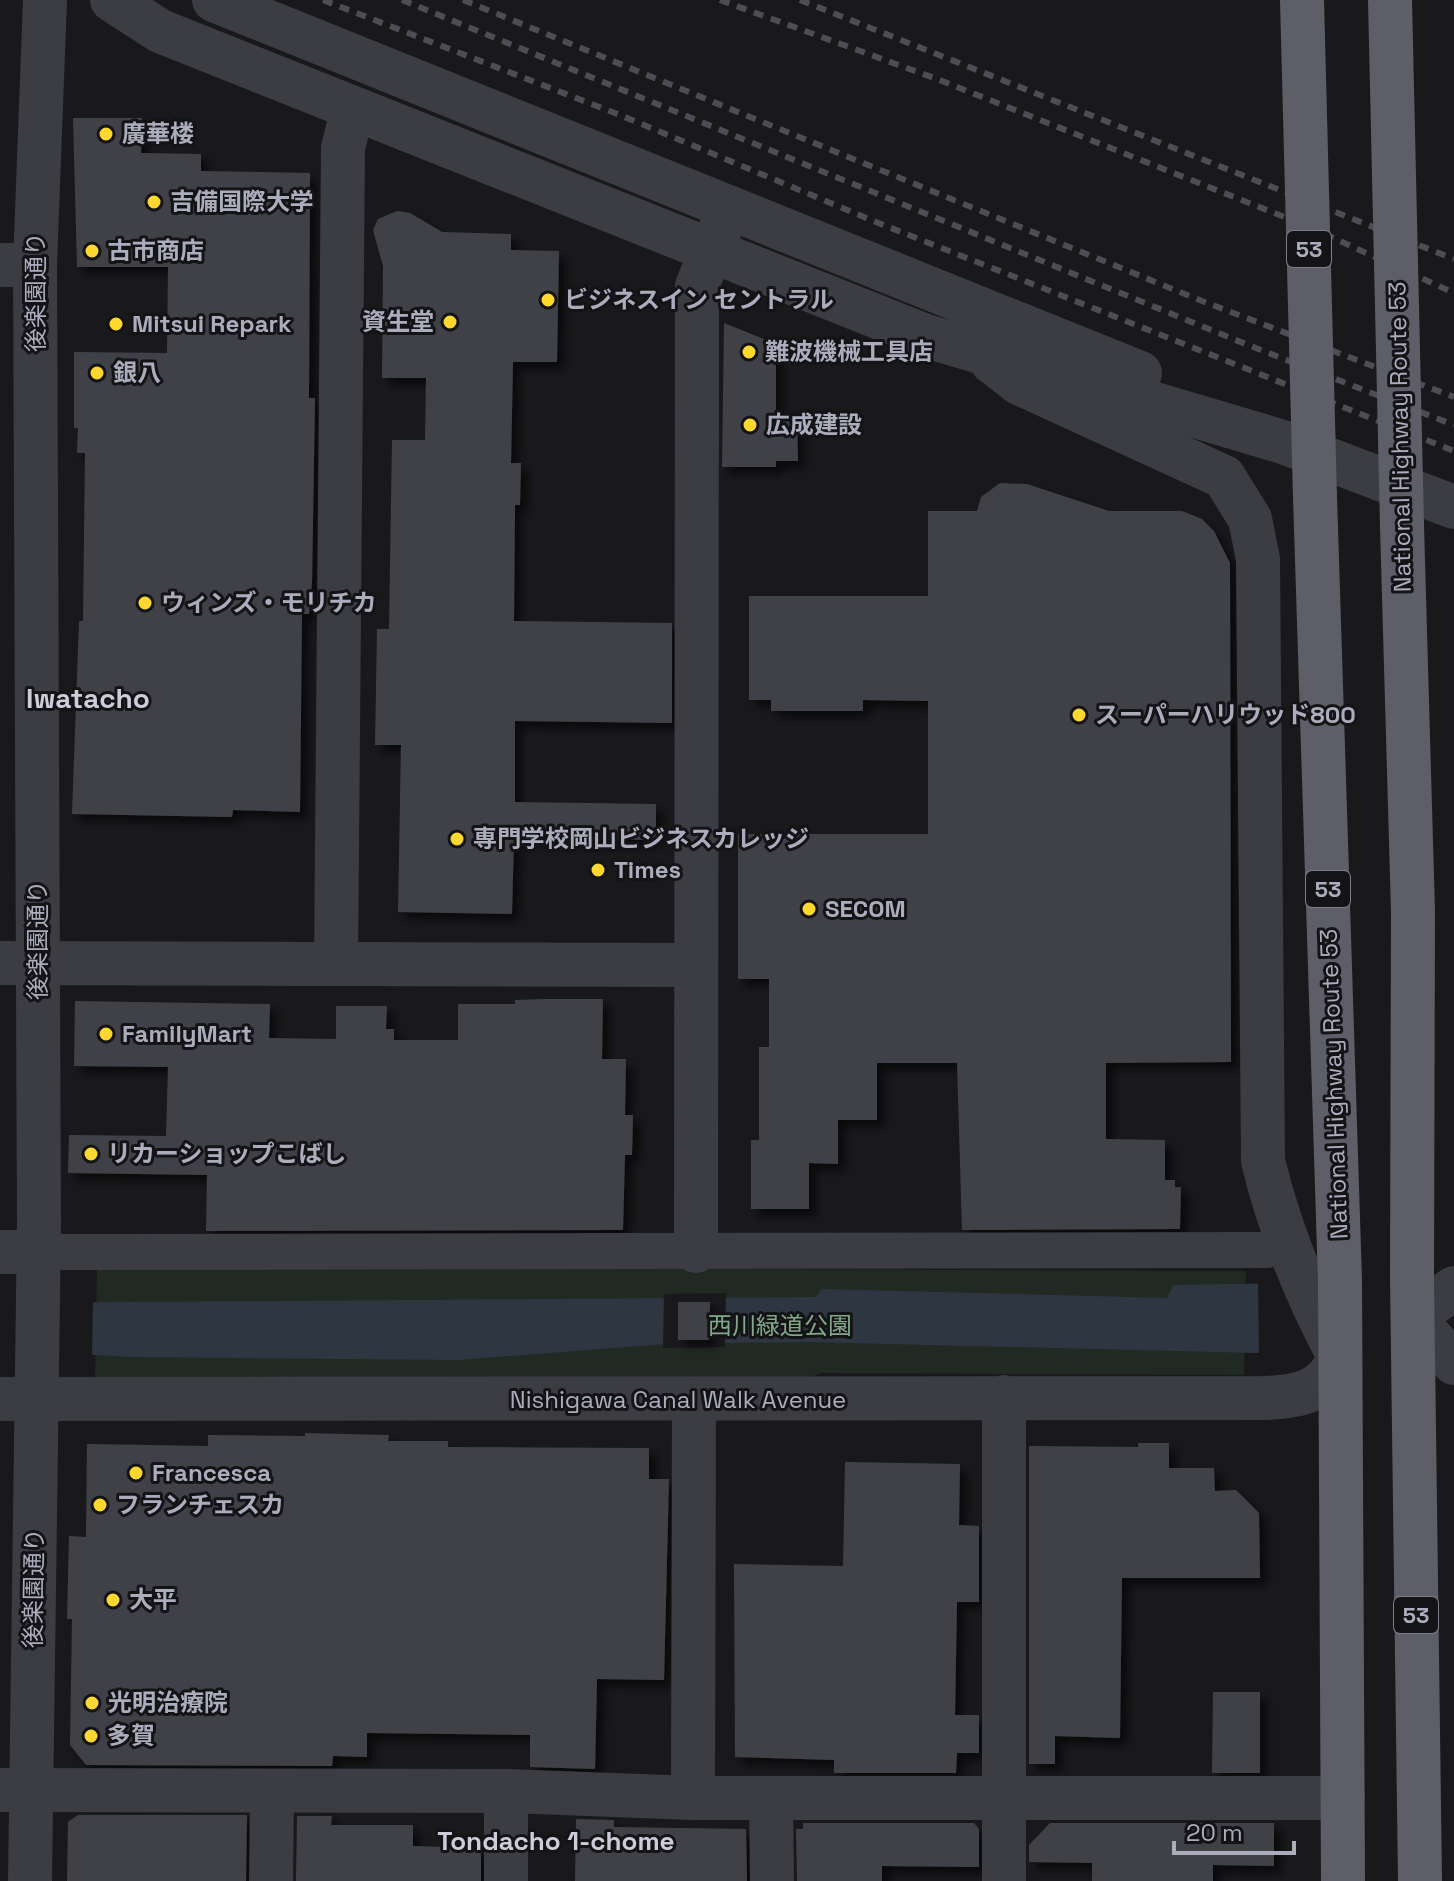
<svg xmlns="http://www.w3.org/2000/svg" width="1454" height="1881" font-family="'Space Grotesk','Noto Sans JP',sans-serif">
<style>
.green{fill:#202a23}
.water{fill:#2e3641}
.pier{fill:#19191c}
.building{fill:#414146;filter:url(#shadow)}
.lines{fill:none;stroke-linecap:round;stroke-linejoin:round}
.pedestrian{stroke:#3c3c43;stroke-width:36}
.minor{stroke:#3c3c43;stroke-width:44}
.tertiary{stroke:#3c3c43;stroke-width:44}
.trunk{stroke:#5e5e69;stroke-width:44}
.rail{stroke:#4d4d56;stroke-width:6;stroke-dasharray:10 8;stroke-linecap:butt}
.trunk-bridge{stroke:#5e5e69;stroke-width:44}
.poi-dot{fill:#fed72f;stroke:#141417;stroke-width:3}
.labels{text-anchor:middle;stroke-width:6;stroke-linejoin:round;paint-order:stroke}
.shield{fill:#141417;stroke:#7e7f8a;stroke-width:2}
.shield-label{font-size:22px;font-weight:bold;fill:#abadbc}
.poi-label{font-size:24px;font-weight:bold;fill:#abadbc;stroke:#141417;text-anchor:start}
.street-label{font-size:24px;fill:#abadbc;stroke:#141417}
.park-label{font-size:24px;fill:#81a889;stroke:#141417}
.neighbourhood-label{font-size:26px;font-weight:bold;fill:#cccdd8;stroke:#141417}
.quarter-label{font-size:28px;font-weight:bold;fill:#cccdd8;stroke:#141417}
</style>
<defs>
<filter id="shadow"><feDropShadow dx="7" dy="7" stdDeviation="4" flood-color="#0009"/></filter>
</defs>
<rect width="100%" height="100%" fill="#19191c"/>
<polygon class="green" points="97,1267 1246,1271 1244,1375 822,1373 789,1384 95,1379"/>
<polygon class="water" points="1454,1280 1454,1342 1255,1353 808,1342 666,1344 458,1360 129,1357 0,1349 0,1303 816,1297 822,1289 1167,1298 1173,1285"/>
<g class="pier">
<polygon points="1454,1277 1454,1346 1259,1356 1258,1282"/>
<polygon points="726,1293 725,1347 663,1348 664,1294"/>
<polygon points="0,1299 93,1299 92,1357 0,1353"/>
</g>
<g class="building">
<polygon points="73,118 142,118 141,153 201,154 201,171 310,173 309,398 315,398 312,583 309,614 302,614 300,812 233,810 232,817 72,814 79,621 83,621 85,453 77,453 78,428 74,428 74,352 167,353 168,267 77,267"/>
<polygon points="397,211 410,213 442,232 511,234 511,250 559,251 557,362 513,362 511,463 521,463 520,505 515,505 514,621 672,623 672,723 515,721 515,802 656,804 656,840 514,838 512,914 398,912 401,745 375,745 377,629 389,629 392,440 425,440 426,378 382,378 383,266 373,230 378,219"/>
<polygon points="724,323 776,344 776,418 797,418 798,461 776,461 776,467 722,467"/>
<polygon points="1000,483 1027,484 1109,511 1182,511 1202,519 1214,531 1230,563 1231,1062 1106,1063 1106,1139 1165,1140 1165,1180 1175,1180 1175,1187 1181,1187 1180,1229 962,1230 957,1063 877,1063 877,1120 838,1120 838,1164 809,1163 809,1209 751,1209 751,1140 759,1140 759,1047 769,1047 769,979 738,979 738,834 928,834 928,701 863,700 863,711 771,711 771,700 749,700 749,596 928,596 928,511 977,511 981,497"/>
<polygon points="545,999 603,999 602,1059 626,1059 625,1115 633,1115 632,1155 625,1155 623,1230 206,1231 207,1175 68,1173 69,1135 166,1136 168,1067 74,1066 75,1001 270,1004 269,1038 336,1039 336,1006 387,1006 386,1029 394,1029 394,1040 458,1040 458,1004 515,1004 515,1000"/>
<polygon points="678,1302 710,1302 709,1340 678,1340"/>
<polygon points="305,1433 389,1435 388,1441 448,1441 448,1447 649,1448 649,1479 669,1479 664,1680 597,1679 595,1769 530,1767 530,1735 367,1733 367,1757 333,1756 332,1766 86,1765 70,1745 72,1619 67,1619 69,1536 86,1537 87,1444 208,1446 208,1435 305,1436"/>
<polygon points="1138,1443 1169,1443 1169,1468 1214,1468 1215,1491 1236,1490 1259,1513 1260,1578 1122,1578 1120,1738 1055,1736 1055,1764 1029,1764 1029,1446 1138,1447"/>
<polygon points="845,1462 960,1464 959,1525 979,1526 979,1602 957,1602 955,1715 979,1715 979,1753 957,1753 956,1773 834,1773 834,1760 735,1757 734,1564 843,1566"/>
<polygon points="1213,1692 1260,1692 1260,1773 1212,1773"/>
<polygon points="78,1815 247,1815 246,1881 67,1881 68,1822"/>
<polygon points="297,1816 332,1816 331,1825 413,1825 413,1846 481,1848 481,1881 296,1881"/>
<polygon points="576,1819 614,1820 614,1827 746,1829 747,1881 575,1881"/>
<polygon points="803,1823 974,1823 979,1829 979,1867 882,1866 882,1881 797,1881 796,1829 803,1829"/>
<polygon points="1050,1823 1274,1823 1274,1866 1213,1865 1213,1881 1092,1881 1092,1863 1029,1862 1029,1845"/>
</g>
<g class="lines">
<polyline class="pedestrian" points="38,1252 1267,1250"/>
<g class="minor">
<polyline points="0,265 35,265"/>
<polyline points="0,963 694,965"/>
<polyline points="336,964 343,148 353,108"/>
<polyline points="696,1251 697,286 726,215"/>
<polyline points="0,1252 38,1252"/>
<polyline points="1454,1288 1413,1318 1454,1363"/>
<polyline points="1004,1397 1004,1881"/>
<path d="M0 1399 1263 1398C1298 1397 1323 1393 1340 1358 1306 1295 1280 1231 1263 1161L1258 559 1250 519 1224 477 1019 383 992 362"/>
<polyline points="0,1790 506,1791 693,1798 1343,1798"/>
<polyline points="693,1798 694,1401"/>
<polyline points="771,1798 772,1881"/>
<polyline points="271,1881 272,1793"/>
<polyline points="506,1881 506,1791"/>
</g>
<g class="tertiary">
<polyline points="112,0 160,31 923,335 1283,442 1454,507"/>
<polyline points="214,0 1140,373"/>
<polyline points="30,1881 39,1224 35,265 45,0"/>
</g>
<g class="trunk">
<polyline points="1315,497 1340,1281 1343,1881"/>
<polyline points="1402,526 1413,912 1412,1279 1420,1881"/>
</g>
<g class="rail">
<polyline points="323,0 620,115 876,222 1454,451"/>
<polyline points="402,0 1248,345 1454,425"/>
<polyline points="463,0 1202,301 1454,397"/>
<polyline points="720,0 937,79 1307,226 1454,293"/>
<polyline points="800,0 1454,259"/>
</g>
<g class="trunk-bridge">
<polyline points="1302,0 1315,497"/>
<polyline points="1390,0 1402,526"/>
</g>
</g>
<g class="poi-dot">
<circle cx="106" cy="134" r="8"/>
<circle cx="154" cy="202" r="8"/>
<circle cx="92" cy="251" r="8"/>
<circle cx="548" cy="300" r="8"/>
<circle cx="450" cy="322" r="8"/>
<circle cx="116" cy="324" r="8"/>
<circle cx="749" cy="352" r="8"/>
<circle cx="97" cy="373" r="8"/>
<circle cx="750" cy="425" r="8"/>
<circle cx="145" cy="603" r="8"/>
<circle cx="1079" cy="715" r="8"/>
<circle cx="457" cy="839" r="8"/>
<circle cx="598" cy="870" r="8"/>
<circle cx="809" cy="909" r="8"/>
<circle cx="106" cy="1034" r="8"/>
<circle cx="91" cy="1154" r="8"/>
<circle cx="136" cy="1473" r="8"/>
<circle cx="100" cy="1505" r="8"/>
<circle cx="113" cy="1600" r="8"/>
<circle cx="92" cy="1703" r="8"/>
<circle cx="91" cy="1736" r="8"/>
</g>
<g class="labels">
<g class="shield">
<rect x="1287" y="231" width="44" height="36" rx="6"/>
<rect x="1306" y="871" width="44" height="36" rx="6"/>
<rect x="1394" y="1597" width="44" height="36" rx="6"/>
</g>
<g class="shield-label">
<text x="1309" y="257">53</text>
<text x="1328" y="897">53</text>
<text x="1416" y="1623">53</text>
</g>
<g class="poi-label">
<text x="122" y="142">廣華楼</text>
<text x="170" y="210">吉備国際大学</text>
<text x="108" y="259">古市商店</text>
<text x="564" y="308">ビジネスイン セントラル</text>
<text x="434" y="330" text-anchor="end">資生堂</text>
<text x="132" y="332">Mitsui Repark</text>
<text x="765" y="360">難波機械工具店</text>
<text x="113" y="381">銀八</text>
<text x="766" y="433">広成建設</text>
<text x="161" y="611">ウィンズ・モリチカ</text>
<text x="1095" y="723">スーパーハリウッド800</text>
<text x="473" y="847">専門学校岡山ビジネスカレッジ</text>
<text x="614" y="878">Times</text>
<text x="825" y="917">SECOM</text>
<text x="122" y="1042">FamilyMart</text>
<text x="107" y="1162">リカーショップこばし</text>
<text x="152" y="1481">Francesca</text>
<text x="116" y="1513">フランチェスカ</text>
<text x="129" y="1608">大平</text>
<text x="108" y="1711">光明治療院</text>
<text x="107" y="1744">多賀</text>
</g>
<g class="street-label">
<text transform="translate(36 292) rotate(-90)" y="8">後楽園通り</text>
<text transform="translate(1400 437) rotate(-91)" y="8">National Highway Route 53</text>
<text transform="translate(38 940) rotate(-90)" y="8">後楽園通り</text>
<text transform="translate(1334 1084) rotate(-92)" y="8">National Highway Route 53</text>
<text x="678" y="1408">Nishigawa Canal Walk Avenue</text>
<text transform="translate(34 1588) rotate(-89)" y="8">後楽園通り</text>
</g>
<g class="park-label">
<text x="780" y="1334">西川緑道公園</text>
</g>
<g class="neighbourhood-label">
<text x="556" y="1850">Tondacho 1-chome</text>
</g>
<g class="quarter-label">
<text x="88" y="708">Iwatacho</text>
</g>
</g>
<path d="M1174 1841v12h120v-12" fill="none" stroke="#abadbc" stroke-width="4"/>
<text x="1186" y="1841" font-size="24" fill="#abadbc" stroke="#141417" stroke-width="6" paint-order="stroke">20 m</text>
</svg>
